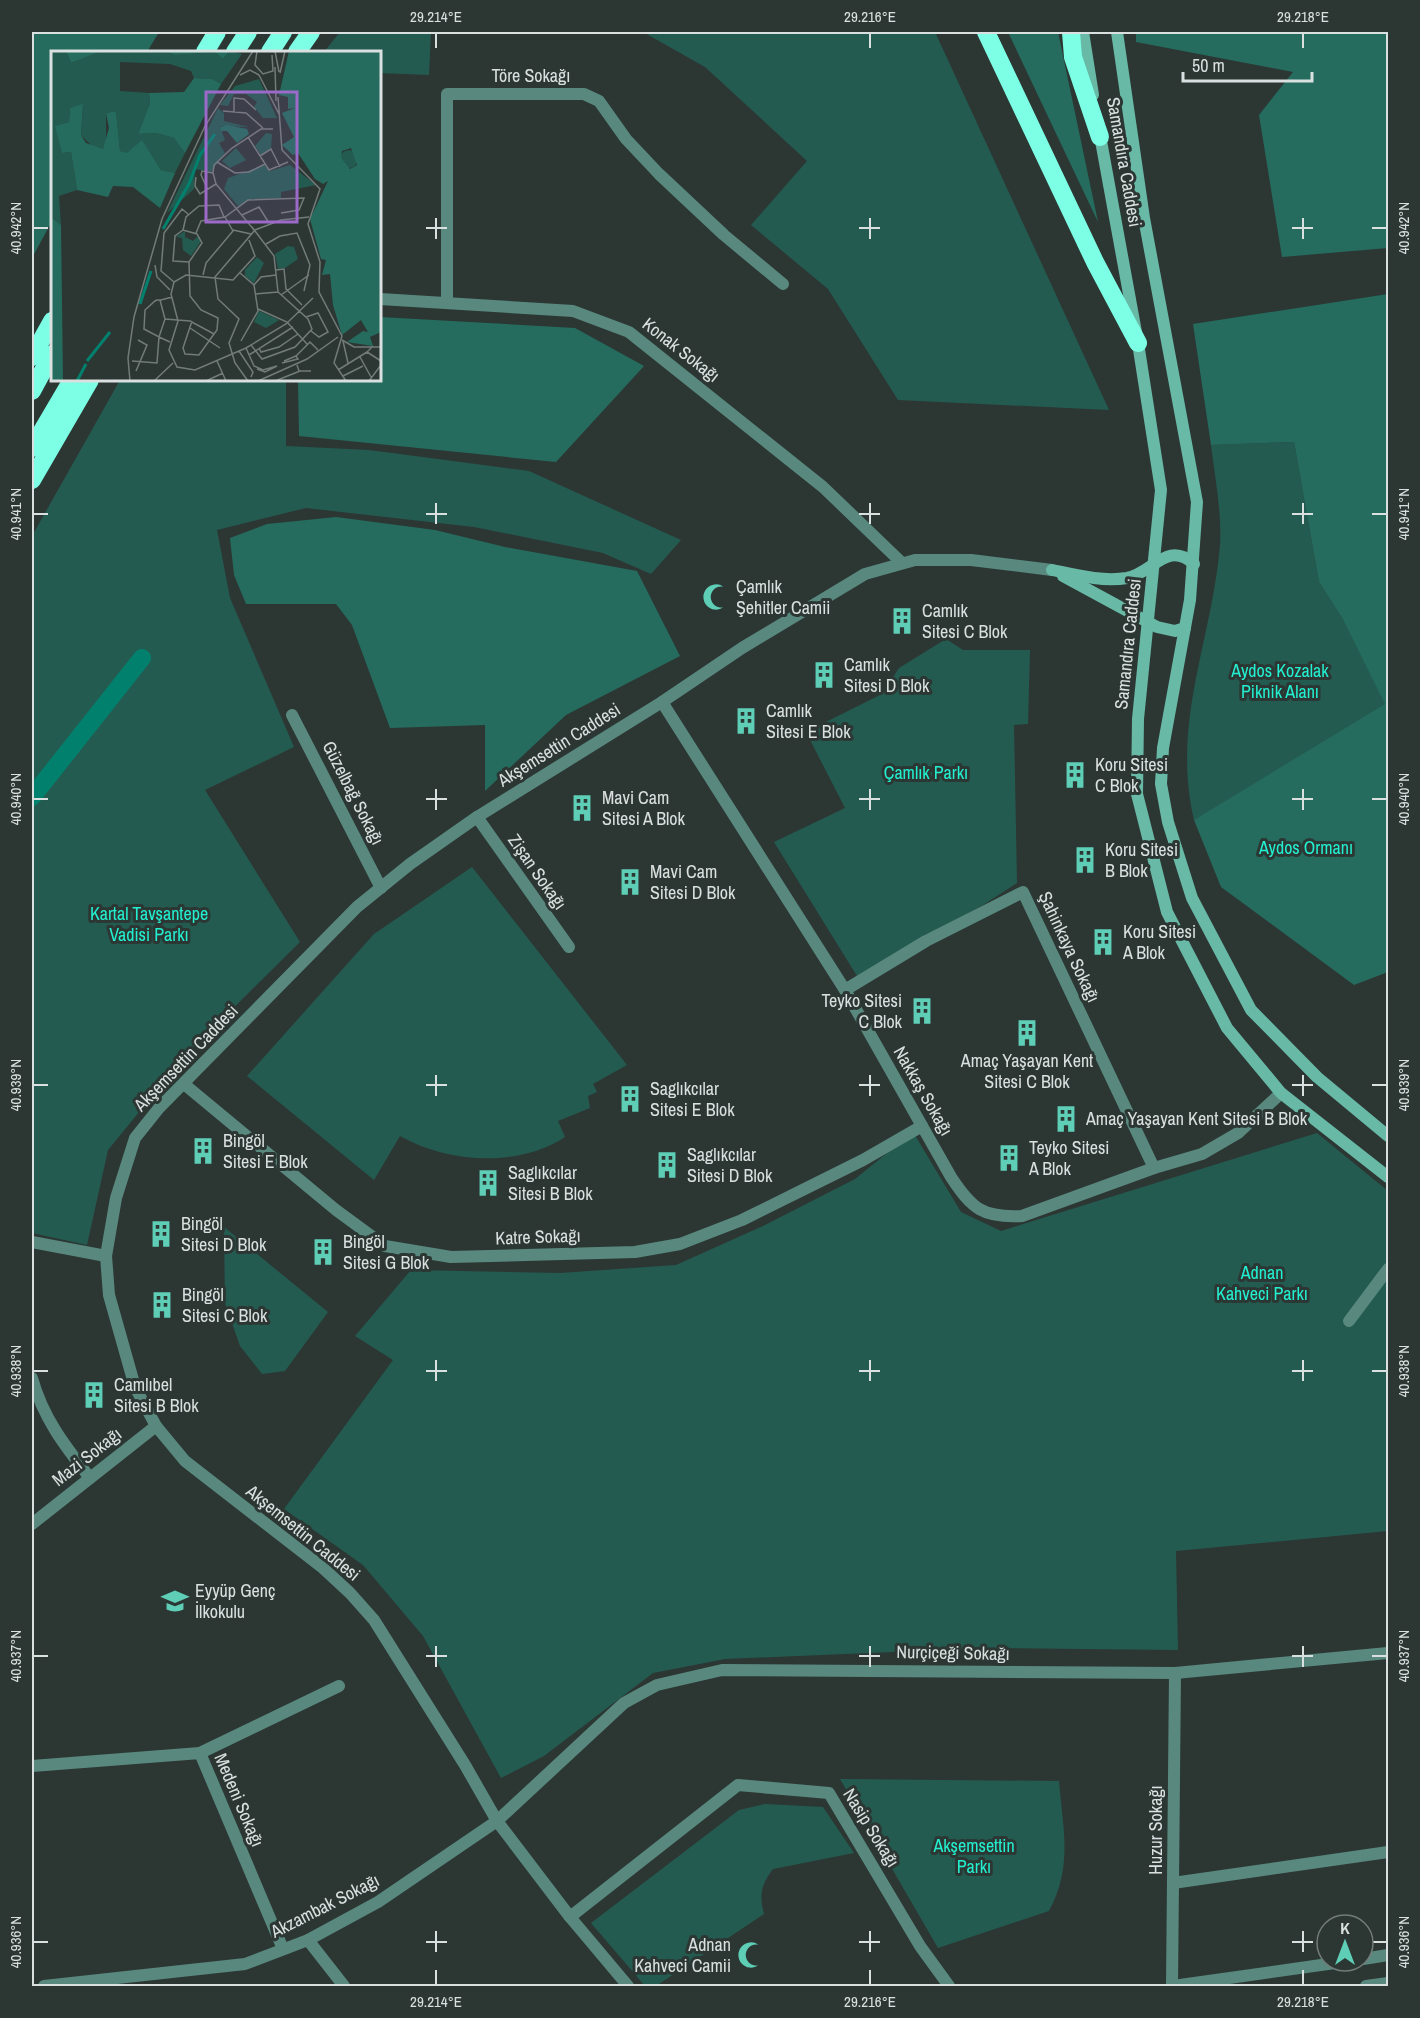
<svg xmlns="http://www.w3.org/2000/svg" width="1420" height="2018" font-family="'Archivo Narrow',sans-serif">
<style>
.green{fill:#245b50}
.forest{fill:#256c5f}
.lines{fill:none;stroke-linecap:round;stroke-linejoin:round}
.canal{stroke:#02806e;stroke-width:18}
.minor{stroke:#59897e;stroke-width:12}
.tertiary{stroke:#59897e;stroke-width:12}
.secondary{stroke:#69b9a7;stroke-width:12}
.motorway{stroke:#7cffe4;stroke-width:18}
.ticks{fill:none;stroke:#dae0df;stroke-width:2}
.labels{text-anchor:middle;stroke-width:6;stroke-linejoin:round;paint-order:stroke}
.street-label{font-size:18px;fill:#dae0df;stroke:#2c3734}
.poi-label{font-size:18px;fill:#dae0df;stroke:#2c3734;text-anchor:start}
.park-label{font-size:18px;fill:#23f0d0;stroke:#2c3734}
.inset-river{fill:none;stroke:#02806e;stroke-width:3}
.inset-road{fill:none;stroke:#727b78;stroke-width:1.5}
.view{fill:#9c6bca;fill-opacity:0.15;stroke:#9c6bca;stroke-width:3}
.inset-edge{fill:none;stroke:#dae0df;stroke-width:3}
.neatline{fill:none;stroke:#dae0df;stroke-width:2}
.ticks-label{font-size:15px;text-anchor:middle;fill:#dae0df}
</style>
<rect width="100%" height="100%" fill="#2c3734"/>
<g class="green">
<polygon points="340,32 431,32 429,75 380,73 380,52 324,52"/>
<polygon points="643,32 935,32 1109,410 898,400 828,289 751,225 807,161 705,67"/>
<polygon points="120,380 286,380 286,446 369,450 529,471 681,540 651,574 603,553 474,527 306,508 217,530 230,598 294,747 205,790 300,942 185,1056 108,1150 87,1245 32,1233 32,536"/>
<path d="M1294 442 1319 582 1342 618 1386 705 1388 719 1194 820C1171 722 1212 641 1220 545 1222 513 1215 478 1211 445Z"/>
<polygon points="946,639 963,650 1030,650 1028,724 1014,725 1017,883 983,905 857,976 774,842 845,808 806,732 882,694 899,668"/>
<path d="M472 867 627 1065 593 1084 597 1092 588 1096 590 1108 558 1121 565 1137C518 1168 447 1163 400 1136L374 1180 247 1076 374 934Z"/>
<polygon points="913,1132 961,1212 1001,1231 1317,1133 1388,1191 1388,1531 1176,1551 1178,1650 988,1648 725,1659 653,1673 544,1756 501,1778 423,1636 363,1565 284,1509 393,1360 355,1336 411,1270 560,1273 676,1265 763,1226 855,1179"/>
<polygon points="224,1227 328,1312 285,1371 262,1374 240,1346 225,1303"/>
<path d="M840 1779 1059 1781C1063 1830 1073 1866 1049 1911L938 1948Z"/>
<path d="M765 1804 823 1807 854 1853 773 1869C761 1885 759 1895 764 1914L656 1986H645L591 1923 739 1810Z"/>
</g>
<g class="forest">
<polygon points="32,32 159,32 147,52 52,52 52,221 32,258"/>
<polygon points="1008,32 1058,32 1098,222"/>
<polygon points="1136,32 1388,32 1388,248 1282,257 1259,115 1293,72 1136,42"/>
<polygon points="1388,294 1388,972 1354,985 1221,887 1194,820 1385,704 1342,618 1319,582 1294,442 1211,445 1193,324"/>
<polygon points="380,317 575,328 644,366 556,462 299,436 298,380 380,380"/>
<polygon points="336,517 435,530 505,547 637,571 680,656 566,715 485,791 485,725 390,728 352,625 336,604 246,604 234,575 230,538 267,524"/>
</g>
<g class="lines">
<polyline class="canal" points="32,797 142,658"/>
<g class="minor">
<polyline points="380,299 573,311 629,332 823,487 902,563"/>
<polyline points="447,303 447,94 584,94 599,101 626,139 659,174 724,235 783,284"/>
<path d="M662 702 845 990 951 1177C972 1209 983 1218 1022 1216L1154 1168 1202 1154 1238 1133 1281 1093"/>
<polyline points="292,715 381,888"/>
<polyline points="477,817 569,947"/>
<polyline points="845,990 926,941 1023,892 1154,1168"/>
<polyline points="184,1084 336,1210 385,1246 451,1257 635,1252 680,1244 742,1220 863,1160 922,1126"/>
<polyline points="32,1242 106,1256"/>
<polyline points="1349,1321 1388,1269"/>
<path d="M32 1378C43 1418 65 1446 90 1478"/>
<polyline points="32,1524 156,1426"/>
<polyline points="200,1753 339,1686"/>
<polyline points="32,1766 200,1753 283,1949"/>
<polyline points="1173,1883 1388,1852"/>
<polyline points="570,1917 738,1785 829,1793 920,1946 949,1986"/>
<polyline points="308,1940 344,1986"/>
<polyline points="44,1986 245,1964 308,1940 378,1902 497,1821 624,1703 657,1685 722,1670 1175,1673 1388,1653"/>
<polyline points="1172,1986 1175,1673"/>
</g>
<g class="tertiary">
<polyline points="1363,1959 1388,1955"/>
<polyline points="628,1986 570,1917 497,1821 465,1765 374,1620 350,1593 323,1568 185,1461 156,1426 135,1387 109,1295 106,1256 116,1198 135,1138 159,1108 357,907 410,864 477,817 662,702 742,648 865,574 915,560 971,560 1052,570"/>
<polyline points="1173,1986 1349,1961"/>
<polyline points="1366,1986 1388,1983"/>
</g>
<g class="secondary">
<polyline points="1083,32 1093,95"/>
<polyline points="1117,32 1144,218 1197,502 1190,600 1163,748 1161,784 1168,822 1192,898 1251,1010 1317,1077 1388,1136"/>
<polyline points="1099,130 1138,343 1161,490 1138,719 1137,794 1167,912 1227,1028 1281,1093 1388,1177"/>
<path d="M1052 570C1076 575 1102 582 1127 578 1153 573 1167 540 1194 564"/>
<polyline points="1063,576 1157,627 1175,631 1185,628"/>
</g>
<g class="motorway">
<polyline points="986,32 1095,262 1138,343"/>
<polyline points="1071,32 1073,57 1100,137"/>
<polyline points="205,52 217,32"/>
<polyline points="235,52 248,32"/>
<polyline points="270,52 283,32"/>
<polyline points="297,52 311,32"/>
<polyline points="32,357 52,321"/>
<polyline points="32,391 52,354"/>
<polyline points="32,448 72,380"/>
<polyline points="32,480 90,380"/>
</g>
</g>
<path class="ticks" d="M436 33V48M870 33V48M1303 33V48M436 218V239M870 218V239M1303 218V239M33 228H48M426 228H447M859 228H880M1292 228H1313M1372 228H1387M436 503V524M870 503V524M1303 503V524M33 514H48M426 514H447M859 514H880M1292 514H1313M1372 514H1387M436 789V810M870 789V810M1303 789V810M33 799H48M426 799H447M859 799H880M1292 799H1313M1372 799H1387M436 1075V1096M870 1075V1096M1303 1075V1096M33 1085H48M426 1085H447M859 1085H880M1292 1085H1313M1372 1085H1387M436 1360V1381M870 1360V1381M1303 1360V1381M33 1371H48M426 1371H447M859 1371H880M1292 1371H1313M1372 1371H1387M436 1646V1667M870 1646V1667M1303 1646V1667M33 1656H48M426 1656H447M859 1656H880M1292 1656H1313M1372 1656H1387M436 1931V1952M870 1931V1952M1303 1931V1952M33 1942H48M426 1942H447M859 1942H880M1292 1942H1313M1372 1942H1387M436 1970V1985M870 1970V1985M1303 1970V1985"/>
<defs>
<symbol id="mosque-bare" viewBox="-9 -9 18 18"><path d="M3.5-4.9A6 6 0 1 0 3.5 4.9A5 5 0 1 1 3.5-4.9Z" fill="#5eceb7" stroke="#2c3734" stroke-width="2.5" paint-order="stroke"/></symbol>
<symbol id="building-bare" viewBox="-9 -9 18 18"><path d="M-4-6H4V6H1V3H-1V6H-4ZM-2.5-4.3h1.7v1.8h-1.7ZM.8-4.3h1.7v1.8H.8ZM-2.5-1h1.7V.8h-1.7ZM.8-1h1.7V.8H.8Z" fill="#5eceb7" stroke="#2c3734" stroke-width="2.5" paint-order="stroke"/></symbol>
<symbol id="school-bare" viewBox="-9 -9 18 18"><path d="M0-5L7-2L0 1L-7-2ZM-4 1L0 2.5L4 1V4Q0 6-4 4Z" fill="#5eceb7" stroke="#2c3734" stroke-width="2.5" paint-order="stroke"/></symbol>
</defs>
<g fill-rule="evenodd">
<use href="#mosque-bare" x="697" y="578" width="38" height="38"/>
<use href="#building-bare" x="883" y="602" width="38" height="38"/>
<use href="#building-bare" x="805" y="656" width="38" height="38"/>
<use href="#building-bare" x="727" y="702" width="38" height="38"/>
<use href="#building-bare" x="1056" y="756" width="38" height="38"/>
<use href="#building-bare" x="563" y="789" width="38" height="38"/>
<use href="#building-bare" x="1066" y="841" width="38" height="38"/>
<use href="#building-bare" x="611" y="863" width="38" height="38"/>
<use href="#building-bare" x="1084" y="923" width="38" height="38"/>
<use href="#building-bare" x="903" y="992" width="38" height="38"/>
<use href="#building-bare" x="1008" y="1014" width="38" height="38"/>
<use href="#building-bare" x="611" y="1080" width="38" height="38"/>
<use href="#building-bare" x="1047" y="1100" width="38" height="38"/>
<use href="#building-bare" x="184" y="1132" width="38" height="38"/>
<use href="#building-bare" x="990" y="1139" width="38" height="38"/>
<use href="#building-bare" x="648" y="1146" width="38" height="38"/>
<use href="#building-bare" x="469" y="1164" width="38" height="38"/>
<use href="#building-bare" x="142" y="1215" width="38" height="38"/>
<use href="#building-bare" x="304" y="1233" width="38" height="38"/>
<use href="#building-bare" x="143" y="1286" width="38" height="38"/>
<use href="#building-bare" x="75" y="1376" width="38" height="38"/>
<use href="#school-bare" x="156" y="1582" width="38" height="38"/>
<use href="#mosque-bare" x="732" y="1936" width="38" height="38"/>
</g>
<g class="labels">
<g class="street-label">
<text x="531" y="82">Töre Sokağı</text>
<text transform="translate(1124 162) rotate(80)" y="6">Samandıra Caddesi</text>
<text transform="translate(681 350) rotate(38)" y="6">Konak Sokağı</text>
<text transform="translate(1128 644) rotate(-84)" y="6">Samandıra Caddesi</text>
<text transform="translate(559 745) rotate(-32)" y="6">Akşemsettin Caddesi</text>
<text transform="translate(353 793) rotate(63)" y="6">Güzelbağ Sokağı</text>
<text transform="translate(537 872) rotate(55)" y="6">Zişan Sokağı</text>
<text transform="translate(1069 947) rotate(65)" y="6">Şahinkaya Sokağı</text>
<text transform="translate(186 1058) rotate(-46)" y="6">Akşemsettin Caddesi</text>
<text transform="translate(923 1091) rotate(60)" y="6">Nakkaş Sokağı</text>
<text transform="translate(538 1237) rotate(-2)" y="6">Katre Sokağı</text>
<text transform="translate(87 1457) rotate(-38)" y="6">Mazi Sokağı</text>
<text transform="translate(303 1533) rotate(39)" y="6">Akşemsettin Caddesi</text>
<text transform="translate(953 1653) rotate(1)" y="6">Nurçiçeği Sokağı</text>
<text transform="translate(239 1800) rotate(67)" y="6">Medeni Sokağı</text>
<text transform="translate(871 1828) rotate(58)" y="6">Nasip Sokağı</text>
<text transform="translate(1156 1830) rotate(-90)" y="6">Huzur Sokağı</text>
<text transform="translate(325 1906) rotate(-27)" y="6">Akzambak Sokağı</text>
</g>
<g class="poi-label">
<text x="736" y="593">Çamlık<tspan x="736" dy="21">Şehitler Camii</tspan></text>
<text x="922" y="617">Camlık<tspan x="922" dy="21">Sitesi C Blok</tspan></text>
<text x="844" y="671">Camlık<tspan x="844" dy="21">Sitesi D Blok</tspan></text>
<text x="766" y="717">Camlık<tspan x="766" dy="21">Sitesi E Blok</tspan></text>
<text x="1095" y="771">Koru Sitesi<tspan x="1095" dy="21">C Blok</tspan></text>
<text x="602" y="804">Mavi Cam<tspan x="602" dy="21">Sitesi A Blok</tspan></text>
<text x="1105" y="856">Koru Sitesi<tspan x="1105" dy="21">B Blok</tspan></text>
<text x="650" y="878">Mavi Cam<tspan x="650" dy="21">Sitesi D Blok</tspan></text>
<text x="1123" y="938">Koru Sitesi<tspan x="1123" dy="21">A Blok</tspan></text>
<text x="902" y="1007" text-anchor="end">Teyko Sitesi<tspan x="902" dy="21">C Blok</tspan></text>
<text x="1027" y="1067" text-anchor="middle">Amaç Yaşayan Kent<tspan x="1027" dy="21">Sitesi C Blok</tspan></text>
<text x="650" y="1095">Saglıkcılar<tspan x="650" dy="21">Sitesi E Blok</tspan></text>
<text x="1086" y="1125">Amaç Yaşayan Kent Sitesi B Blok</text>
<text x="223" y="1147">Bingöl<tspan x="223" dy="21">Sitesi E Blok</tspan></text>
<text x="1029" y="1154">Teyko Sitesi<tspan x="1029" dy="21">A Blok</tspan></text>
<text x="687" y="1161">Saglıkcılar<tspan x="687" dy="21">Sitesi D Blok</tspan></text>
<text x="508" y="1179">Saglıkcılar<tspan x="508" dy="21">Sitesi B Blok</tspan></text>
<text x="181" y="1230">Bingöl<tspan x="181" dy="21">Sitesi D Blok</tspan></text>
<text x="343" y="1248">Bingöl<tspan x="343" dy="21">Sitesi G Blok</tspan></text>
<text x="182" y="1301">Bingöl<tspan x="182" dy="21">Sitesi C Blok</tspan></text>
<text x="114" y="1391">Camlıbel<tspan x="114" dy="21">Sitesi B Blok</tspan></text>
<text x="195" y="1597">Eyyüp Genç<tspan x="195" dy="21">İlkokulu</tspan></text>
<text x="731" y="1951" text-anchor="end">Adnan<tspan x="731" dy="21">Kahveci Camii</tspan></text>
</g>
<g class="park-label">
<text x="1280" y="677">Aydos Kozalak<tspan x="1280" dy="21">Piknik Alanı</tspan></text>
<text x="926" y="779">Çamlık Parkı</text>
<text x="1306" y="854">Aydos Ormanı</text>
<text x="149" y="920">Kartal Tavşantepe<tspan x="149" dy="21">Vadisi Parkı</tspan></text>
<text x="1262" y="1279">Adnan<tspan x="1262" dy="21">Kahveci Parkı</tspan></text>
<text x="974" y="1852">Akşemsettin<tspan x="974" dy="21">Parkı</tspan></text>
</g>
</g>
<g transform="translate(51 51)">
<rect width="330" height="330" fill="#2c3734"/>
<path d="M0 0H15L20 12 51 0H113L124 4 164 1 172 8 179 0 191 3 170 33 161 28 143 27 140 20 119 13 69 11V40L98 42 99 52 87 83 105 82 123 87 129 94 134 102 124 122 110 119 91 90 76 103 69 100 65 60 55 62V92L52 98H44L30 84 32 54 19 57 18 71 5 75 11 102 20 101 26 139 8 145 10 174 0 166ZM208 28 226 67H212L203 56 206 51 195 43H183L177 55 169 54 184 35ZM167 57 173 62V70L198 76 169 75 174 89 168 92 174 102 160 121 144 118 143 138 116 162ZM215 82 221 83 220 98 210 104 204 95ZM185 97 195 109 179 117 171 110ZM289 108a9 9 0 1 1 18 0a9 9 0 1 1-18 0ZM213 114 219 120 239 114 265 134 230 141V147L201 148 187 155 173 138 177 127ZM134 180V186L142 190 147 185 150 190 140 205 132 199 131 187 125 186ZM237 195 243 196 247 208 234 217 227 218 224 203ZM206 206 213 212 203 232 194 225V219ZM208 260 228 269 215 277 203 271Z" fill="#245b50"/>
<path d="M15 0H51L20 12ZM113 0H179L172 8 164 1 124 4ZM238 0H330V281L319 286 322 295 296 291 312 280 317 281 310 269 291 284 282 254 279 223 271 224 275 209 270 208 259 168 277 130 272 133 264 128 247 102 242 104 231 94 243 86 231 62 244 57 237 58V46L228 44ZM300 97 306 114 299 118 290 107 291 100ZM143 27 161 28 170 33 134 102 123 87 105 82 87 83 99 52 98 42 133 41ZM32 53 30 84 35 92 52 98 58 77 55 62 65 60 69 100 76 102 91 89 110 119 124 122 109 157 82 136 62 135 57 146 26 139 20 101 11 102 4 75 18 71 19 57ZM176 74 196 78 198 83 186 92 176 80H170L169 76ZM0 166 10 174 12 330H0Z" fill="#256c5f" fill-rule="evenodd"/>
<path class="inset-river" d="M112 178 138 133 149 104 164 83M89 253 100 220M36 310 59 281M26 330 35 313"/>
<path class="inset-road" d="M206 0 204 14 212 23 222 20 221 4M224 0 228 21M224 16 225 50M229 22 234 0M189 24 199 19 208 24 228 63M227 46 231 99 269 138 257 173 269 211 268 241 291 285 283 312 295 330M172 60 195 62 212 77M183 61V47L193 48 205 59M197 86 218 119 237 111M209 105 220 98 229 116M166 111 184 122 198 121 214 113M145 126 144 135 149 143 165 133M157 139 150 124 151 120 162 122M191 164 208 156 218 172M132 179 135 166 148 155 168 154 173 166M182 179 200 183M145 182 150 170 174 166 197 149 253 147 248 159 230 162M208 185 165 133 162 122 163 114 181 97 210 78H222M198 189 204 205 182 229 135 224 123 231 120 243 127 270 118 299 126 316 144 319 195 297 235 273 262 247M215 193 229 185 246 182 259 214 253 240M104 214 106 226 119 239M225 219 233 218 235 238 251 254M189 222 203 234 207 260 190 290M152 224 155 212 182 180 174 166M123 231 110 220 113 182 131 158 137 163M203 234 210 226 225 224M204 243 227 241M230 244 258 224M109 249 114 268 108 286 93 278 94 259 104 250 106 249H110L121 246M207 258 236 271 256 293M255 266 267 262 277 281 268 286 260 280M114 268 139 270 163 283 166 279 167 267 150 259 139 245 138 211 151 192 146 183 132 179 124 185 122 210 138 211M141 270 132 297 134 303 148 304 163 283M139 277 169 297M291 289 303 296H330M292 290 297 312M200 294 211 308 244 296 261 278 257 268 227 241 223 205 201 176M322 295 316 301 330 310M195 297 203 315 212 319 226 315 214 321 206 318M208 297 210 301 228 296 247 283M188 300 202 321 200 326M198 304 242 276M245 305 259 291 267 299M309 306 320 326M81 310 106 312 108 286 119 291M166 310 175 330M231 312 247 308 245 305 233 310M246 314 248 320H260M287 319 316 301M85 320 96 294 87 289M292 325 312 315M79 330 77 307 83 266 111 168 154 75 202 0M103 330 122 312M155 330 172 322M197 330 184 312 178 292 188 268 167 248 164 226 204 179 230 169 258 166M207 330 256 308 287 286M224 330 249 320M318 330 330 314"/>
<path class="view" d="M155 41H246V171H155Z"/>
<rect width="330" height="330" class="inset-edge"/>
</g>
<rect width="1420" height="2018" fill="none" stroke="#2c3734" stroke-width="66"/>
<g transform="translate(1345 1943)"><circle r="28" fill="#2c3734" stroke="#727b78" stroke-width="1.5"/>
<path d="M0-4.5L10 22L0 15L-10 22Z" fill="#5eceb7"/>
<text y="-9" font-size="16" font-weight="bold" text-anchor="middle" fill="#dae0df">K</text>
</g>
<path d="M1183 72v9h129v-9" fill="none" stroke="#dae0df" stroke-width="3"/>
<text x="1192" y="72" font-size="18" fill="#dae0df" stroke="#2c3734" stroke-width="4.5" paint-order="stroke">50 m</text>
<rect x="33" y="33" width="1354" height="1952" class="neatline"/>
<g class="ticks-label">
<text x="436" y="22">29.214°E</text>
<text x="870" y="22">29.216°E</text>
<text x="1303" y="22">29.218°E</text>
<text transform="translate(16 228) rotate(-90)" y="5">40.942°N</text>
<text transform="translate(1404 228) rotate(-90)" y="5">40.942°N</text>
<text transform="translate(16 514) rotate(-90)" y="5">40.941°N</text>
<text transform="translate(1404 514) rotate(-90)" y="5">40.941°N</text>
<text transform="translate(16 799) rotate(-90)" y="5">40.940°N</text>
<text transform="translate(1404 799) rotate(-90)" y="5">40.940°N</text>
<text transform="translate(16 1085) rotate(-90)" y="5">40.939°N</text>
<text transform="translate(1404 1085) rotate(-90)" y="5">40.939°N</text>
<text transform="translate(16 1371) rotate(-90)" y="5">40.938°N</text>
<text transform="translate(1404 1371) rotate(-90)" y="5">40.938°N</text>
<text transform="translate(16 1656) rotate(-90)" y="5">40.937°N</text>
<text transform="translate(1404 1656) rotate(-90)" y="5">40.937°N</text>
<text transform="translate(16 1942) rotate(-90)" y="5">40.936°N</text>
<text transform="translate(1404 1942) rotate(-90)" y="5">40.936°N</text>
<text x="436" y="2007">29.214°E</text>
<text x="870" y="2007">29.216°E</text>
<text x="1303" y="2007">29.218°E</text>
</g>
</svg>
